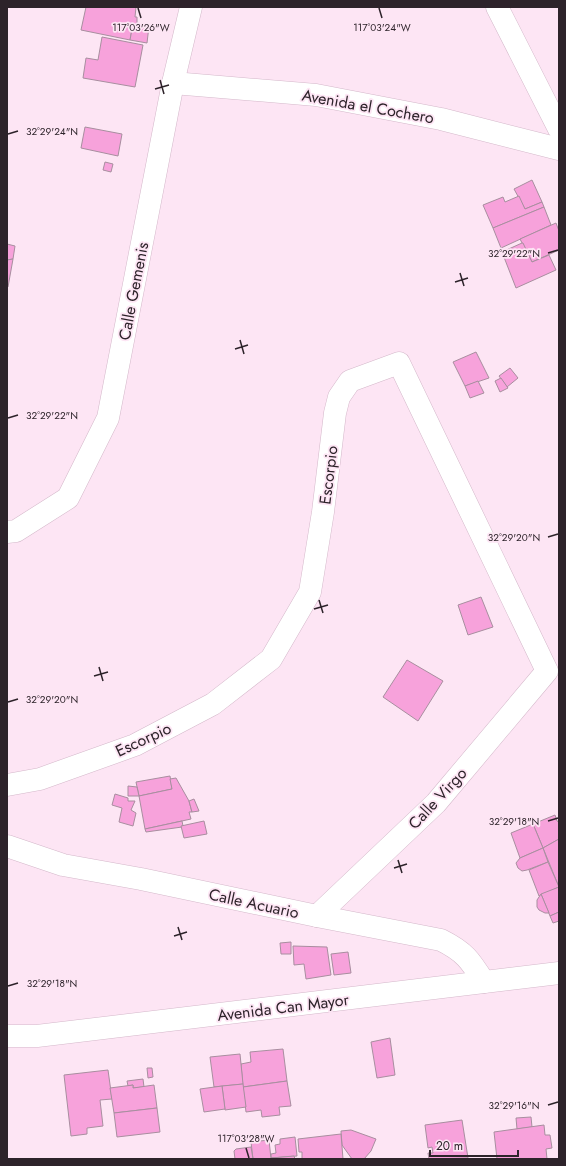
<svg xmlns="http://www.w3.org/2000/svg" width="566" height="1166" font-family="Jost,sans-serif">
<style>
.building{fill:#f7a2db;stroke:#a88e9f}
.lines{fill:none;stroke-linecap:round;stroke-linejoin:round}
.minor-casing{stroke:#d4b8ca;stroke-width:23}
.minor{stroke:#fff;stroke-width:22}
.ticks{fill:none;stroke:#2d232a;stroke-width:1.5}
.labels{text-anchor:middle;stroke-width:3.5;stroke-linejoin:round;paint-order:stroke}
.street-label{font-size:16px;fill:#2d232a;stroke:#fde5f4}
.ticks-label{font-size:10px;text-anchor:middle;fill:#2d232a;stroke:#fde5f4;stroke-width:3.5;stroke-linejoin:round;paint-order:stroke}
</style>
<rect width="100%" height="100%" fill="#fde5f4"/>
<g class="building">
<polygon points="86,7 136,7 135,17 137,17 137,24 133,24 130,40 81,30"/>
<polygon points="133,24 149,26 147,43 130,40"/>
<polygon points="102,37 143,45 135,87 83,78 86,58 98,60"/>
<polygon points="85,127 122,134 118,156 81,148"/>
<polygon points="105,162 113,164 111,172 103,170"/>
<polygon points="532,180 542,202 525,209 514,189"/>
<polygon points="519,196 525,209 542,202 544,207 493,228 483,205 503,197 505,202"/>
<polygon points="544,207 551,225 501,248 493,228"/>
<polygon points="556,223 559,231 559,250 532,262 520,239"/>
<polygon points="522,243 523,243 532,262 549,255 556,270 516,288 502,252"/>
<polygon points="7,244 15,246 13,259 7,260"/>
<polygon points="13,259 8,287 7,287 7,260"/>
<polygon points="476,352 489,378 465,386 453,362"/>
<polygon points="510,368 518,378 507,387 499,376"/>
<polygon points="501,378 508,388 500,392 495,381"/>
<polygon points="478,381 484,393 470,398 465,386"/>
<polygon points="481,597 493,627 468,635 458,605"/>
<polygon points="407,660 443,681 418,721 383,697"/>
<polygon points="170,776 172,789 139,796 136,782"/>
<polygon points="176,778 189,801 192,812 189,812 191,819 145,829 139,796 172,789 170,779"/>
<polygon points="128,786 137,787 139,796 128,796"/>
<polygon points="115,794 128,798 128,801 135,801 131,810 136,813 133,826 119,822 122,808 112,805"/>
<polygon points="194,799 199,811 192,812 189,801"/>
<polygon points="555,815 557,821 559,822 559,839 543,848 533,824"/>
<polygon points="182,821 183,826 182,827 146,832 145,829"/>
<polygon points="204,821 207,834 184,838 181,826"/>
<polygon points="533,824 543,848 520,858 511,833"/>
<polygon points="559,839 559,887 543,848"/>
<polygon points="543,848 548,862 527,870 522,871 518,868 516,863 520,858"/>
<polygon points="548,862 559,887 539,896 529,870"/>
<polygon points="559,887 559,912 550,916 541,894"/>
<polygon points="541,894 549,913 545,913 539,910 537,907 537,900"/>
<polygon points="559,912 559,921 553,923 550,916"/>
<polygon points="291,942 291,954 281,954 280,943"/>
<polygon points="293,946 327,947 331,975 306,979 304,964 294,965"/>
<polygon points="348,952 351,973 334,975 331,954"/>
<polygon points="390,1038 395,1075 377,1078 371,1042"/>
<polygon points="283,1049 287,1081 243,1087 241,1064 251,1062 250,1052"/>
<polygon points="240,1054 243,1084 214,1087 210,1057"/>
<polygon points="147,1068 152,1068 153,1077 148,1078"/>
<polygon points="108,1070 112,1099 100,1100 103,1126 87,1128 87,1134 71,1136 64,1075"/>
<polygon points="143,1079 144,1087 133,1088 133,1085 128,1086 127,1081"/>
<polygon points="287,1081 291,1106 279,1107 280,1115 262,1117 261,1110 246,1112 243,1087"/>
<polygon points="243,1084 246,1107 225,1110 222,1086"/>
<polygon points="133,1085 133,1088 154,1085 157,1108 114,1113 110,1088"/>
<polygon points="222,1086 225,1109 204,1112 200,1089"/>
<polygon points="157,1108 160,1132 117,1137 114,1113"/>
<polygon points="531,1117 532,1127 517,1129 516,1118"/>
<polygon points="462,1120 468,1158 429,1159 428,1153 433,1153 432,1147 428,1148 425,1125"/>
<polygon points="544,1125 545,1135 550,1135 552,1148 546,1149 547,1159 497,1159 494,1132"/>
<polygon points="351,1130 376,1139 371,1151 364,1159 352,1159 342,1145 341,1131"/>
<polygon points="341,1134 343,1159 302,1159 302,1152 299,1152 298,1139"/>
<polygon points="295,1137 297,1156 271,1158 271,1154 276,1153 275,1145 280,1144 280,1139"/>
<polygon points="269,1140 271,1159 253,1159 251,1142"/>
<polygon points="251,1147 253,1159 235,1159 234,1151 236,1149"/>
<polygon points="294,1156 295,1159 271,1158"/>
</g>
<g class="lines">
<defs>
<g id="minor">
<polyline points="497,7 559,129"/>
<polyline points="173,83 316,95 441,119 559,149"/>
<polyline points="7,532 16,531 68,498 108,418 173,83 191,7"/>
<polyline points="7,785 40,779 135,745 213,704 271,659 310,592 323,512 335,413 339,397 350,381 399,363 547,671 436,803 317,916"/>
<path d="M7 846 63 865 141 879 317 916 441 940C465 952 470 960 484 982"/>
<polyline points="7,1036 37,1036 559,973"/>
</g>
</defs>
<use href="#minor" class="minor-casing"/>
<use href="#minor" class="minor"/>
</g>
<path class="ticks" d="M138 8 141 18M379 8 382 18M160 80 164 94M155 89 169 85M8 134 18 131M548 253 558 250M460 273 464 286M455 282 468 278M240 340 244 354M235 349 248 345M8 418 18 415M548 537 558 534M319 600 323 613M314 609 328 605M99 667 103 681M94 676 108 672M8 702 18 699M548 821 558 818M398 860 402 873M394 868 407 864M178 927 182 940M174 936 187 932M8 986 18 983M548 1105 558 1102M246 1148 249 1158"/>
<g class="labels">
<g class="street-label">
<text transform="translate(368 106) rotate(10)" y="6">Avenida el Cochero</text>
<text transform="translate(133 291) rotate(-79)" y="6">Calle Gemenis</text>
<text transform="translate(328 475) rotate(-83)" y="6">Escorpio</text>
<text transform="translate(143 739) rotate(-25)" y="6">Escorpio</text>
<text transform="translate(437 798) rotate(-47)" y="6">Calle Virgo</text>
<text transform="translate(254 903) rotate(12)" y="6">Calle Acuario</text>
<text transform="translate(283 1007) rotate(-7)" y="6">Avenida Can Mayor</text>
</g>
</g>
<g class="ticks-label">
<text x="141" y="31">117°03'26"W</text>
<text x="382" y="31">117°03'24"W</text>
<text x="52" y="135">32°29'24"N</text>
<text x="514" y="257">32°29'22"N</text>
<text x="52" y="419">32°29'22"N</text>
<text x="514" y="541">32°29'20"N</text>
<text x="52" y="703">32°29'20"N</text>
<text x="514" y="825">32°29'18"N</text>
<text x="52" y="987">32°29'18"N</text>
<text x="514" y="1109">32°29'16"N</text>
<text x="246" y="1142">117°03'28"W</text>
</g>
<rect width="566" height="1166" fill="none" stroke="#2d232a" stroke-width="16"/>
<path d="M430 1150v6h88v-6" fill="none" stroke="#2d232a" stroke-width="2"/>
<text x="436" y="1150" font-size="12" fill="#2d232a" stroke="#fde5f4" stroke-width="3" paint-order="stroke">20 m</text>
</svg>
